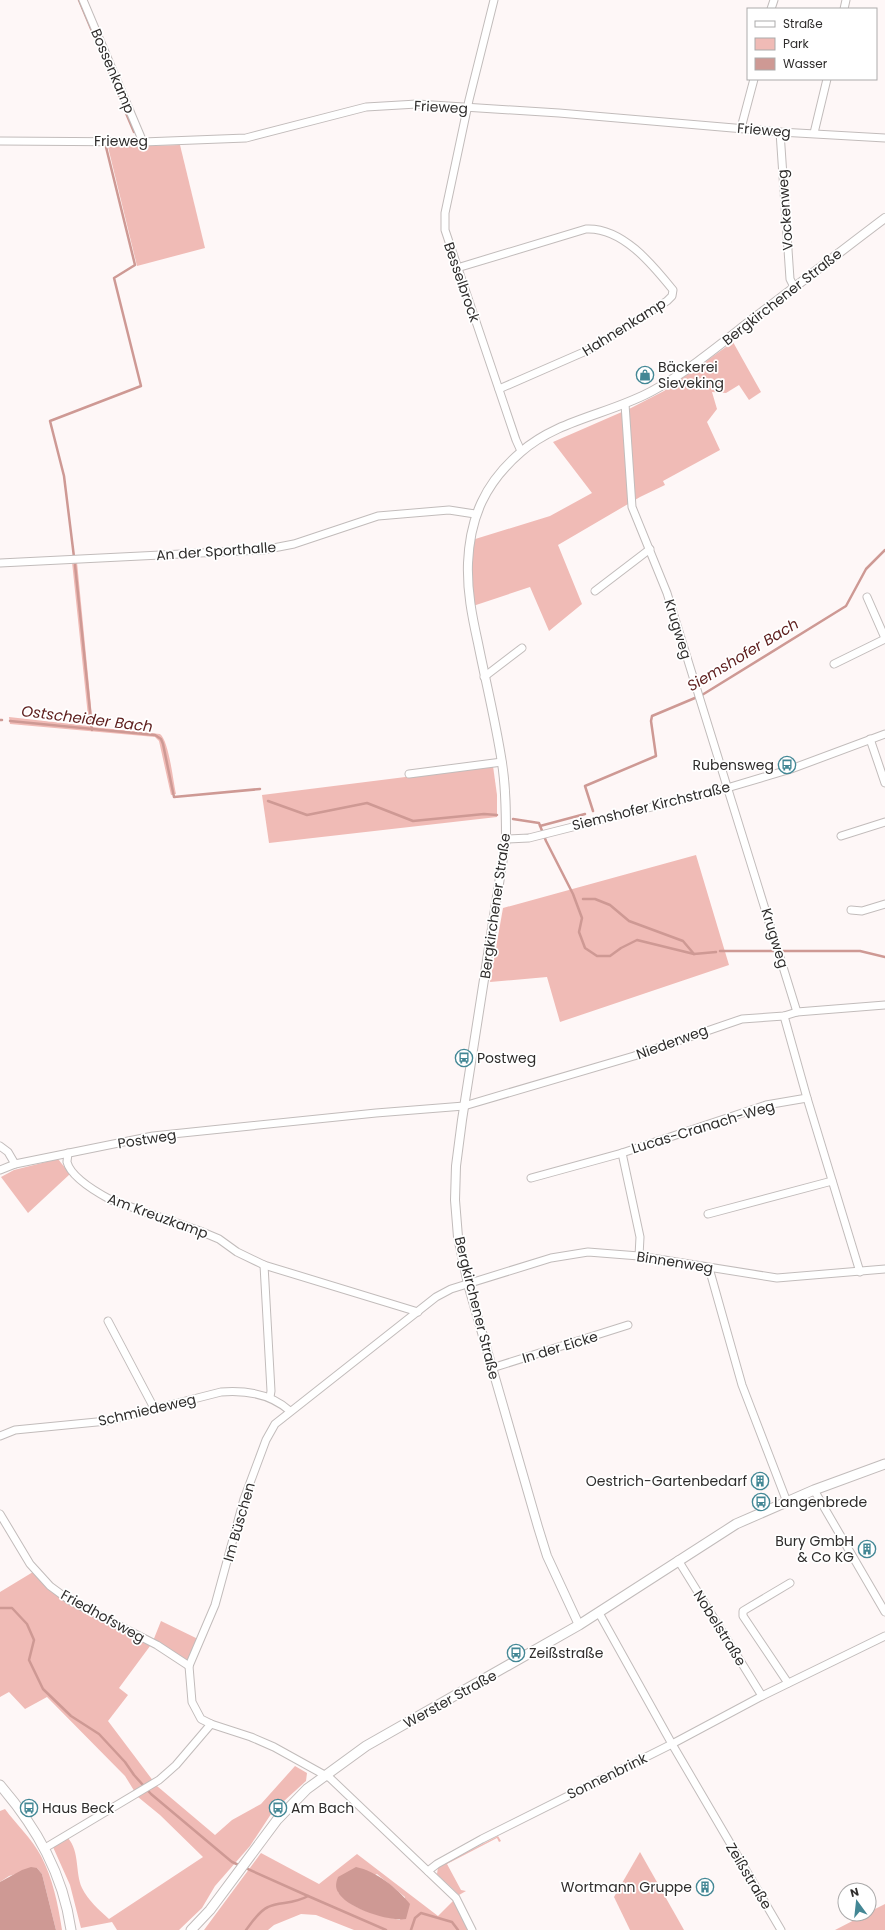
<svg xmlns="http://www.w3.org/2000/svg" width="885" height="1930" font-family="Poppins,sans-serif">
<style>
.green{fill:#f0bbb6;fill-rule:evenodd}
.water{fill:#ce9994}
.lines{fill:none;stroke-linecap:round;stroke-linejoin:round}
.stream{stroke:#ce9994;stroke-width:2.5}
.minor-casing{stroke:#c2bcbb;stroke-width:9}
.tertiary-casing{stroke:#c2bcbb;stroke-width:10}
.secondary-casing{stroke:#c2bcbb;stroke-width:11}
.minor{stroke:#fff;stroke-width:7}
.tertiary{stroke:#fff;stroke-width:8}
.secondary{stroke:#fff;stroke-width:9}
.labels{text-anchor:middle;stroke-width:3.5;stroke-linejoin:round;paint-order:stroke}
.street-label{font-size:14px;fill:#2f2d2c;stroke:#fff}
.poi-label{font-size:14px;fill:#2f2d2c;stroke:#fff;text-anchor:start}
.water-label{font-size:15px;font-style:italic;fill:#5d1d1c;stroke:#fff}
</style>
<rect width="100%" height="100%" fill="#fef7f7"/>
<g class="green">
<polygon points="180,145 205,248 137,266 108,147"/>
<polygon points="733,342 761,392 749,400 739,385 726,393 712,392 717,409 707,422 720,450 663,481 665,485 640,497 558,545 582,604 549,631 530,587 473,606 471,588 472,540 550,516 592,493 553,442 631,408 664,391"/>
<path d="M72 562H77L93 727 160 734C169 741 173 781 176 794L171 795 159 741 155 737 10 724 9 717 89 726Z"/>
<polygon points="493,766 497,795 497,817 269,843 262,795"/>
<polygon points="696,855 729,965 560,1022 547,977 490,982 503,908"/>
<polygon points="58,1159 70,1174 28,1213 1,1177 14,1170"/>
<path d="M33 1572 48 1588 153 1641 161 1621 198 1639 188 1664 153 1642 119 1688 128 1695 108 1721 157 1786 215 1835 232 1820 261 1804 295 1766 307 1773 306 1781 273 1811 250 1846 215 1886 202 1908 179 1930H117L112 1922 81 1928 70 1885 53 1847 68 1838C80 1852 75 1872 82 1888 88 1900 99 1910 109 1919L203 1857 160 1815 138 1797 125 1776 47 1697 25 1709 9 1692 0 1697V1592Z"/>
<path d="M5 1809C16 1824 32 1839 41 1856 53 1879 58 1904 62 1930H56L42 1874 37 1868 9 1876 0 1882V1811Z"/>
<polygon points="498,1836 501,1841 499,1842 497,1838 447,1864 461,1890 466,1891 459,1895 437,1874 438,1867"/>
<polygon points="640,1852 684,1930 630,1930 614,1897"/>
<path d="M261 1853 319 1884 357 1854 438 1916 457 1897 473 1930H354L316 1915 301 1914 274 1925 268 1930H204ZM377 1874 405 1897 400 1920C378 1915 352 1910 338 1892Z"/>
<polygon points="885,1904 885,1930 835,1930 866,1914 869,1914 869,1912"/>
</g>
<g class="water">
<polygon points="31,1867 37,1868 42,1874 56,1930 0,1930 0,1882 22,1870"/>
<path d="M356 1867C376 1871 397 1888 410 1904L406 1919C390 1922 346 1908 338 1892 335 1887 336 1882 338 1877Z"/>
</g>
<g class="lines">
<g class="stream">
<polyline points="79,0 120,98"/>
<polyline points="123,106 134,132"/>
<polyline points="74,557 64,476 50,421 141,386 114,278 135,265 106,147"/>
<polyline points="75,565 92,730"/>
<polyline points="0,720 2,720"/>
<polyline points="10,721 155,735 161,739 163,744 174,797 260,789"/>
<polyline points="268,801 307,815 367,803 413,821 484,814 497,815"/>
<polyline points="593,811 585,786 656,756 651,721 652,716 702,695 846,606 866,569 885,550"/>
<polyline points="513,819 539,823 546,841 573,894 582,918 579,932 585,948 597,956 610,956 621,948 637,940 694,954 716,952"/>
<polyline points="540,826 585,814"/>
<polyline points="583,899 595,899 610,905 629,921 683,941 694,954"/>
<polyline points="720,951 860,951 885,957"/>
<polyline points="0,1608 12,1608 27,1624 34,1640 29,1660 43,1689 71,1716 99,1734 125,1762 134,1775 151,1794 232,1862 308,1896"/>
<path d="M246 1930C252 1922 259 1911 268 1907 279 1901 293 1905 308 1896L386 1930"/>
<polyline points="411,1930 415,1918 421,1913 452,1922 458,1930"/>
</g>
<defs>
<g id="minor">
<polyline points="83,0 143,142"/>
<polyline points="494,0 469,100 445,213 445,230 516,440 521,451"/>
<polyline points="771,9 774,0"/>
<polyline points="844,9 846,0"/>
<polyline points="741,128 754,79"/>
<polyline points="780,132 790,279 794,287"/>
<polyline points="814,133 827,79"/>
<polyline points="0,141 143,142 246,138 366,107 417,104 559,113 780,132 885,138"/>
<path d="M457 268 586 229C622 227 652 264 673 290L672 296 667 301 593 348 499 389"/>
<polyline points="625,404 632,507 667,593 797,1012"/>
<polyline points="0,563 263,550 294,544 378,516 449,510 475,514"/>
<polyline points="595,591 650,549"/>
<polyline points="867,597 885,638"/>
<polyline points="834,664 885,639"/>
<polyline points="484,677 522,648"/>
<polyline points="870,739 885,783"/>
<polyline points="409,774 502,762"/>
<polyline points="841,836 885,822"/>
<polyline points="506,839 529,838 727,788 791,769 885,734"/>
<polyline points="851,910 862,911 885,904"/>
<polyline points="784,1016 807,1098 860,1272"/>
<polyline points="0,1146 8,1152 15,1164"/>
<path d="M68 1153C68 1155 67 1160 67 1162 71 1178 98 1193 111 1200L200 1231 219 1239 237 1252 264 1265 418 1312"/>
<polyline points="622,1153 640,1237 639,1256"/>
<polyline points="0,1170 15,1164 153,1136 376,1113 464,1106 634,1056 742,1019 784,1016 797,1012 885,1005"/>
<polyline points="531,1178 622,1153 766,1105 807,1098"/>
<polyline points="708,1214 832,1181"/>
<polyline points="264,1265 271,1391 270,1397"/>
<polyline points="709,1268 742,1385 787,1502"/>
<polyline points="108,1321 154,1408"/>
<polyline points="492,1368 628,1325"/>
<path d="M0 1436 15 1430 107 1421 221 1392C246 1390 271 1394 290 1411"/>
<polyline points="814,1490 885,1612"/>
<polyline points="0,1514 30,1564 50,1586 69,1600 157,1645 189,1666"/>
<polyline points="678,1560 762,1696"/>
<polyline points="599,1613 672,1744 781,1930"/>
<polyline points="788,1683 743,1616 743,1611 790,1583"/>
<polyline points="45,1848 159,1780 176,1765 211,1724"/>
<polyline points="428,1871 437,1864 482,1839 672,1744 762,1696 885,1636"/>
<polyline points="472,1930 456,1898 330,1778 274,1747 251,1737 211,1724 201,1719 192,1702 189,1666 215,1605 244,1499 266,1440 275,1424 436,1297 451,1289 551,1258 588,1252 639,1256 777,1278 885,1269"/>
</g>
<path id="tertiary" d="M579 1625 547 1556 538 1527 468 1284 458 1237 455 1200 456 1166 462 1120 506 839C506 813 506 788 502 763 496 723 486 683 478 643 472 616 467 591 468 563 470 517 485 483 521 452 558 419 612 414 654 390 690 370 722 343 754 318 798 285 841 251 885 218"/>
<g id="secondary">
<path d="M0 1785C37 1828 63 1874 71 1930"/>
<polyline points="191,1930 210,1910 277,1820 307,1789 366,1746 579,1625 736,1524 814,1490 885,1464"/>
</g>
</defs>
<use href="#minor" class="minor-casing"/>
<use href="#tertiary" class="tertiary-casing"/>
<use href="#secondary" class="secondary-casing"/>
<use href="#minor" class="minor"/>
<use href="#tertiary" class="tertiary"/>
<use href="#secondary" class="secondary"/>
</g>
<defs>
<symbol id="shop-ring" viewBox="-11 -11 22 22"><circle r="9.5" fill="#fff" stroke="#438795" stroke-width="1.5"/><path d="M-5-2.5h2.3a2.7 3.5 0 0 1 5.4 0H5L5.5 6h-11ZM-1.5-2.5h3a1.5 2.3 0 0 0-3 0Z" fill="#438795"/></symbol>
<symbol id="bus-ring" viewBox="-11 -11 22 22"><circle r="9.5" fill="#fff" stroke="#438795" stroke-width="1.5"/><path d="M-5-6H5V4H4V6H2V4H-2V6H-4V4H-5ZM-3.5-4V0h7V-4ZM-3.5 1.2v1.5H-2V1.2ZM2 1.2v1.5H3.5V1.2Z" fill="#438795"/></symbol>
<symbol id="building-ring" viewBox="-11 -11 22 22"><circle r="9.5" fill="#fff" stroke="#438795" stroke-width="1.5"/><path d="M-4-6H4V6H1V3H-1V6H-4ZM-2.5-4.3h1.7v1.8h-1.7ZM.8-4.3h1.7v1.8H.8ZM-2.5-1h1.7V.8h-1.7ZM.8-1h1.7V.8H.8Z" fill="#438795"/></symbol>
</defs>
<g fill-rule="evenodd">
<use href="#shop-ring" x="635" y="365" width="20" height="20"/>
<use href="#bus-ring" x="777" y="755" width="20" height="20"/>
<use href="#bus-ring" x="454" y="1048" width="20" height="20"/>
<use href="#building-ring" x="750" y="1471" width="20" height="20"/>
<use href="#bus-ring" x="751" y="1492" width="20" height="20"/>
<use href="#building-ring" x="857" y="1539" width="20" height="20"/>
<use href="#bus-ring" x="506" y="1643" width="20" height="20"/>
<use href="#bus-ring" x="19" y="1798" width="20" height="20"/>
<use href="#bus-ring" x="268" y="1798" width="20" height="20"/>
<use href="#building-ring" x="695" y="1877" width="20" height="20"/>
</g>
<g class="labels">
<g class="street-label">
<text transform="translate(113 71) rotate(67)" y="5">Bossenkamp</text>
<text transform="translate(441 107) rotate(3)" y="5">Frieweg</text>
<text transform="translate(764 130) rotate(5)" y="5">Frieweg</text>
<text x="121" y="146">Frieweg</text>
<text transform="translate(785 210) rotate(-94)" y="5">Vockenweg</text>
<text transform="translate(462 282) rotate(71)" y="5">Besselbrock</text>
<text transform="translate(782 297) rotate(-38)" y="5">Bergkirchener Straße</text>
<text transform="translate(624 327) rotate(-32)" y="5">Hahnenkamp</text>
<text transform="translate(216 551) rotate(-4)" y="5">An der Sporthalle</text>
<text transform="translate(678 629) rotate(73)" y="5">Krugweg</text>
<text transform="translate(651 806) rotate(-14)" y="5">Siemshofer Kirchstraße</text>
<text transform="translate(495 906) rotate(-82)" y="5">Bergkirchener Straße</text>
<text transform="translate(775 938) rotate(73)" y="5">Krugweg</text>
<text transform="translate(672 1042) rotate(-20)" y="5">Niederweg</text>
<text transform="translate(703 1127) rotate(-17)" y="5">Lucas-Cranach-Weg</text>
<text transform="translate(147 1139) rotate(-9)" y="5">Postweg</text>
<text transform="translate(158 1216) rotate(20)" y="5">Am Kreuzkamp</text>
<text transform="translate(675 1262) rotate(9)" y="5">Binnenweg</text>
<text transform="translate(477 1308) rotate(76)" y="5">Bergkirchener Straße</text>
<text transform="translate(560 1347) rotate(-17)" y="5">In der Eicke</text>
<text transform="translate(147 1410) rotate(-13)" y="5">Schmiedeweg</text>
<text transform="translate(239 1522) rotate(-74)" y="5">Im Büschen</text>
<text transform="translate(103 1616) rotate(29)" y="5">Friedhofsweg</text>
<text transform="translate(720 1628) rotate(58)" y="5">Nobelstraße</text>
<text transform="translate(450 1699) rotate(-29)" y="5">Werster Straße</text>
<text transform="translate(607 1776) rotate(-26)" y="5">Sonnenbrink</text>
<text transform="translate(749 1876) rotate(59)" y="5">Zeißstraße</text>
</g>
<g class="poi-label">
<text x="658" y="372">Bäckerei<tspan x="658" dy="16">Sieveking</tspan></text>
<text x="774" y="770" text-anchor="end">Rubensweg</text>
<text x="477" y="1063">Postweg</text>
<text x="747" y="1486" text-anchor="end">Oestrich-Gartenbedarf</text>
<text x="774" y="1507">Langenbrede</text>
<text x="854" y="1546" text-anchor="end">Bury GmbH<tspan x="854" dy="16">&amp; Co KG</tspan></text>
<text x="529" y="1658">Zeißstraße</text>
<text x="42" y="1813">Haus Beck</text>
<text x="291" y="1813">Am Bach</text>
<text x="692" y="1892" text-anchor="end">Wortmann Gruppe</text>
</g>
<g class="water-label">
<text transform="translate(743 655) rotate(-31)" y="5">Siemshofer Bach</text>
<text transform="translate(87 719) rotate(7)" y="5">Ostscheider Bach</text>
</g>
</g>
<rect x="747" y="8" width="130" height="72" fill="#ffffff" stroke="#acabab"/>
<rect x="755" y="21" width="20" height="6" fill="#ffffff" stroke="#acabab"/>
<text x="783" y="28" font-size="12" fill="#2f2d2c">Straße</text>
<rect x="755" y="38" width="20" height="12" fill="#f0bbb6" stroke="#acabab"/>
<text x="783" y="48" font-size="12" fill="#2f2d2c">Park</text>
<rect x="755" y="58" width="20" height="12" fill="#ce9994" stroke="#acabab"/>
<text x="783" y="68" font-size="12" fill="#2f2d2c">Wasser</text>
<g transform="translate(857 1902) rotate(345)"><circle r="19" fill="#ffffff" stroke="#acabab"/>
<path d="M0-3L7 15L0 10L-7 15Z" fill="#438795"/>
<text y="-6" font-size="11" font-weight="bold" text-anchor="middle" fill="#2f2d2c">N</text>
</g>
</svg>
